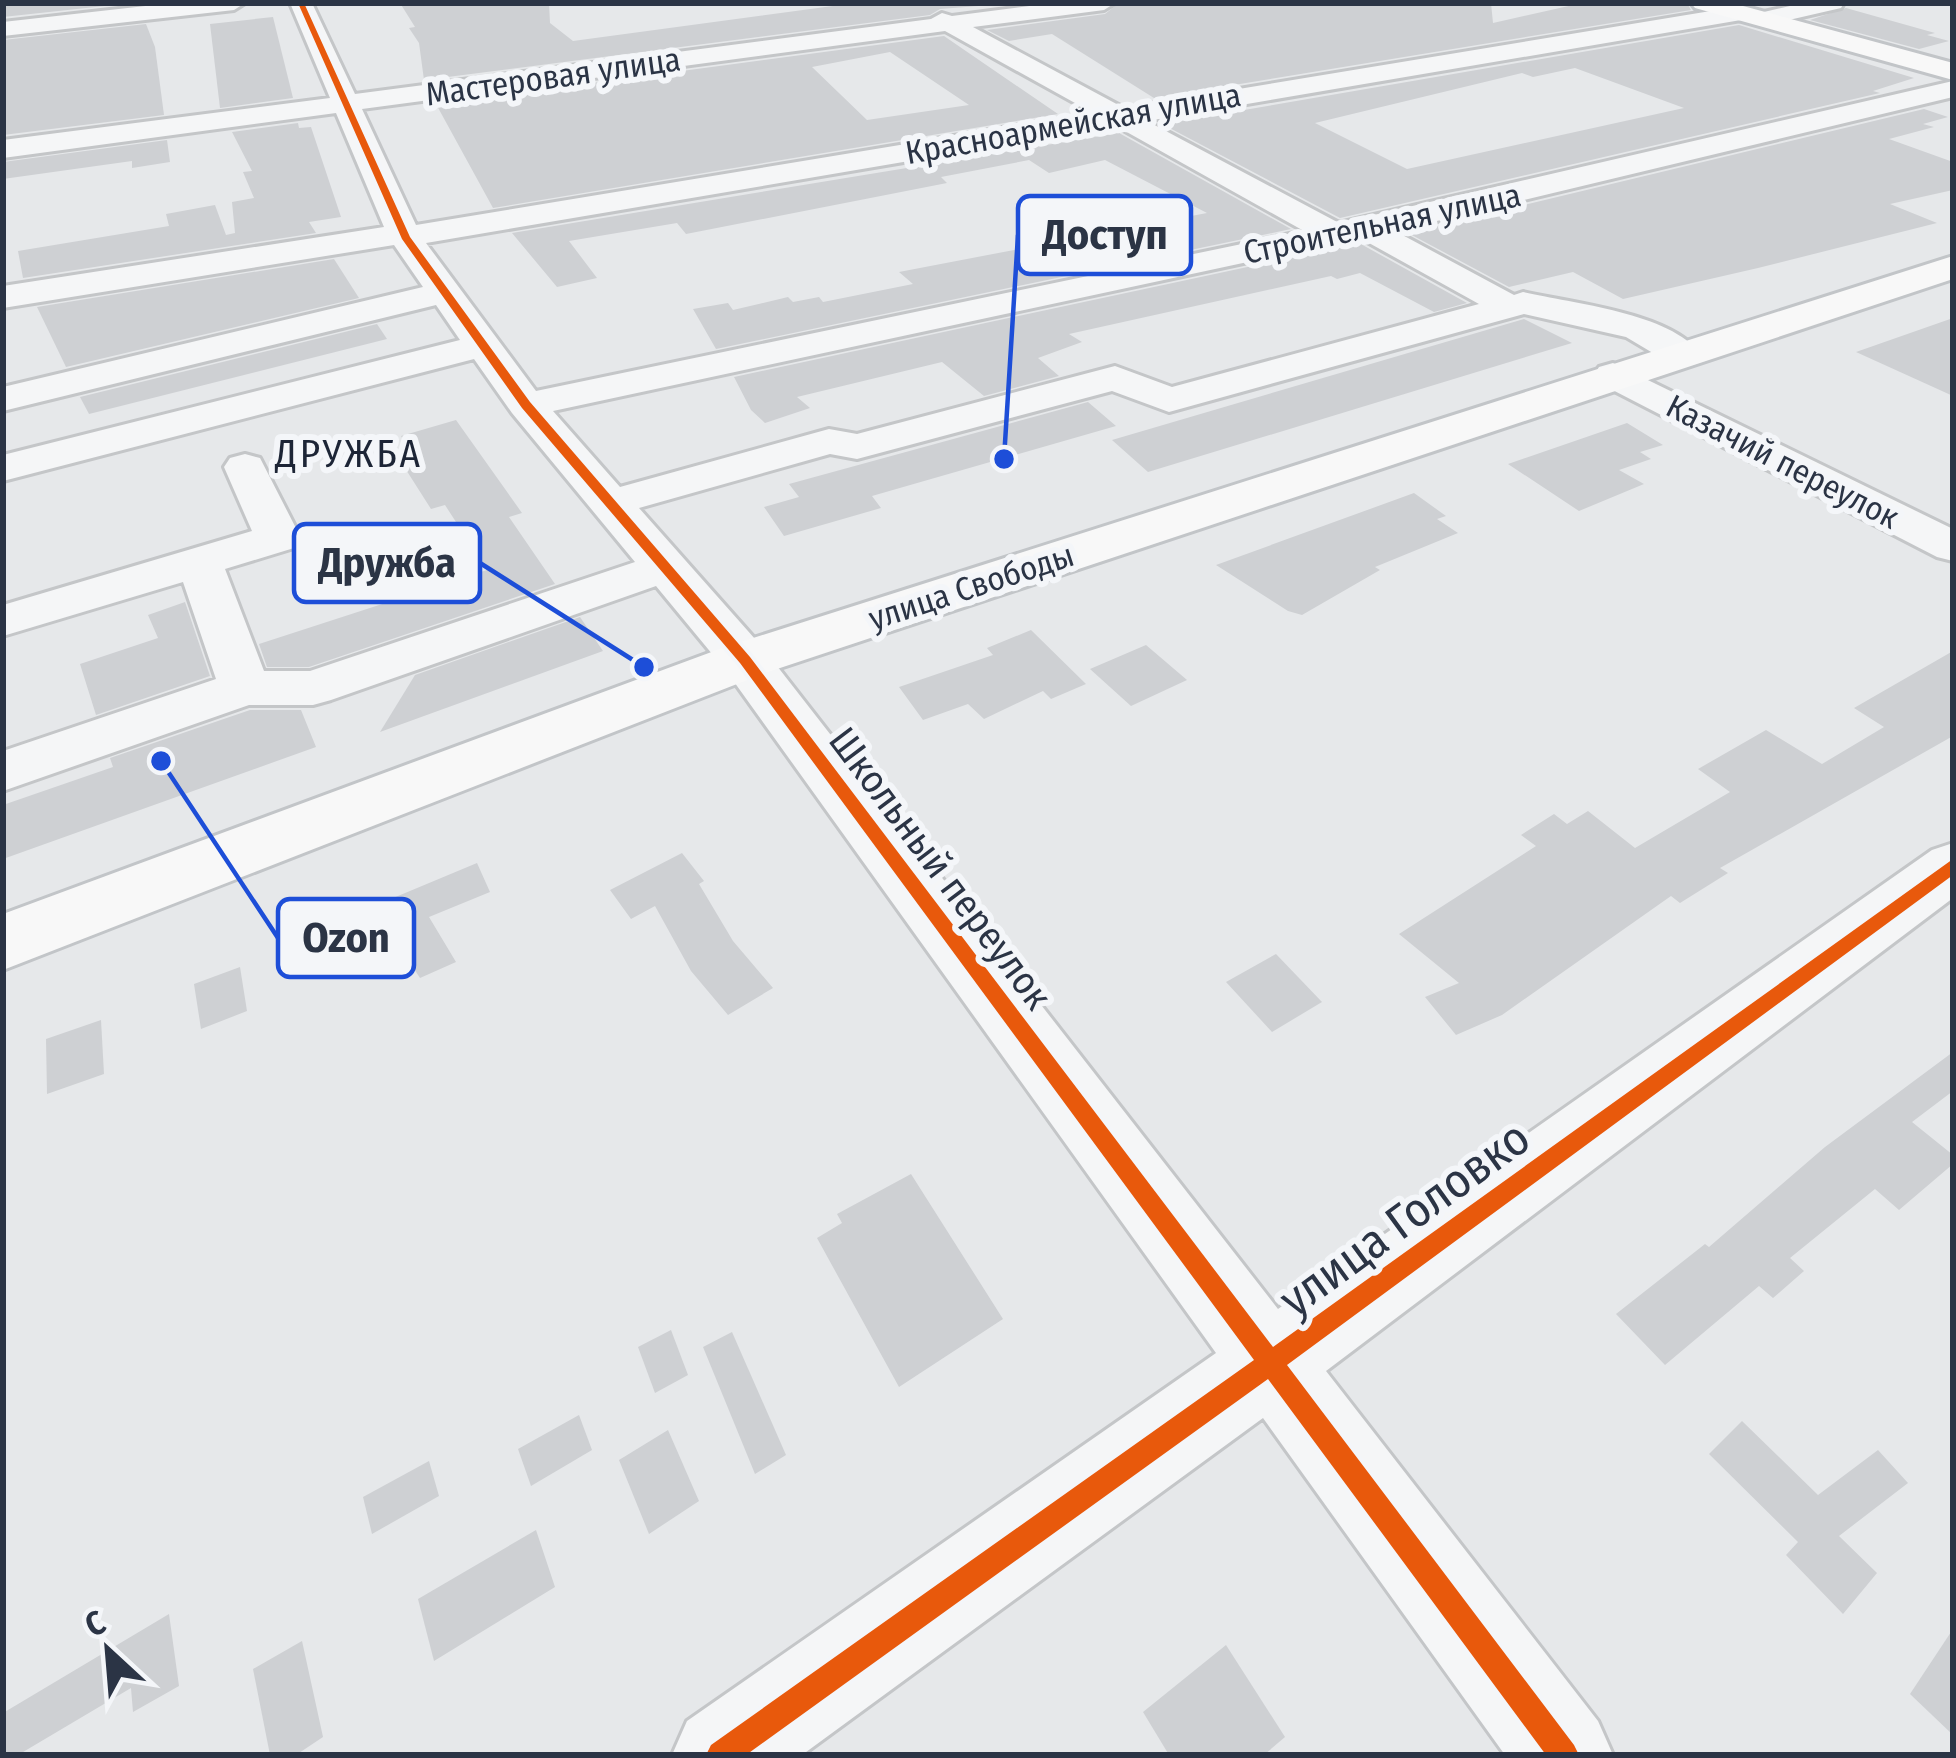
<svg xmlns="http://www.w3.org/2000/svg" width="1956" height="1758" font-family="'Fira Sans Condensed',sans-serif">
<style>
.building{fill:#ced0d3;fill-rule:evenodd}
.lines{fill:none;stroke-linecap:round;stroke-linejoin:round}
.minor-casing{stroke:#c4c6c8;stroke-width:6}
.major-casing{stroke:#c2c5c8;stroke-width:6}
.minor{fill:#f5f6f7;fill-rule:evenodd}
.major{fill:#f8f8f8;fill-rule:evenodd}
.cycleway-casing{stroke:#f4f6f9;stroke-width:8}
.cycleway{fill:#e8590c;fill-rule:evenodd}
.labels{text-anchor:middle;stroke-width:12;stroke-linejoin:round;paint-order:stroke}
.far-street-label{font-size:33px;fill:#2b3445;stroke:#f4f6f9}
.far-quarter-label{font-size:39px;letter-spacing:3px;fill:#1d2536;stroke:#f4f6f9}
.street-label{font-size:39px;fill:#2b3445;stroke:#f4f6f9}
.near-street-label{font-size:48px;fill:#2b3445;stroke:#f4f6f9}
.leader{fill:none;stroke:#1d4ed8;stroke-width:4.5}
.callout-dot{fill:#1d4ed8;stroke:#f4f6f9;stroke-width:4.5}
.callout{fill:#f4f6f9;stroke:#1d4ed8;stroke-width:4.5}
.callout-label{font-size:42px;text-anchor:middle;font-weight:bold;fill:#2b3445}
</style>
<rect width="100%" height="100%" fill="#e6e8ea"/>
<g class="building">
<polygon points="3,3 132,3 3,17"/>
<polygon points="400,3 549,3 550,23 573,41 855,3 1017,3 940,9 930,15 424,80 419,43 409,28 415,27"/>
<polygon points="1119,3 1491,3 1493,23 1582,3 1687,3 1691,10 1154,98 1052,34 1009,41 987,30 1105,14"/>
<polygon points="1846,8 1935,33 1927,35 1949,41 1919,49 1810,20"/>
<polygon points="273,17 293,98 220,108 210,24"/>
<polygon points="146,24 155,47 164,115 3,135 3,40"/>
<path d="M1739 25 1914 78 1873 91 1880 93 1340 218 1162 124ZM1575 68 1684 108 1407 169 1315 123 1522 73 1533 77Z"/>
<path d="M944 36 1058 114 493 208 436 104ZM890 52 969 105 867 120 812 67Z"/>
<polygon points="1924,109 1948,117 1923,124 1934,127 1889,139 1953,162 1953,190 1890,204 1937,223 1758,268 1623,299 1573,272 1509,287 1408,233"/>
<polygon points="298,123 299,128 311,127 341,217 309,222 316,233 23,278 18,251 169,226 166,214 215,205 226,235 235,233 232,202 254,198 243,172 252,171 232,132"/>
<polygon points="1119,133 1291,229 716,349 693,309 728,303 733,310 788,297 793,302 819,297 823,302 913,284 899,272 1207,213 1105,160 1049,173 1029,160 941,177 947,183 686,234 677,223 569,241 597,278 557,287 512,233"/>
<polygon points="167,140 170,162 132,168 132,161 3,179 3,162"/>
<polygon points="1359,243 1467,303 1434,312 1360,273 1337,279 1331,276 1069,334 1082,342 1038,358 1059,376 984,396 942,362 797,397 810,408 765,423 751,410 734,377"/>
<polygon points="334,259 359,298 66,367 37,307"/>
<polygon points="1953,318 1953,396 1856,352"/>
<polygon points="1524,319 1572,343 1148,472 1112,440"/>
<polygon points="377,324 387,339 89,414 80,397"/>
<polygon points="1088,402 1116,426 872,496 881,508 784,536 764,507 799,497 789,484"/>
<polygon points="456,420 522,513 509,517 555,584 309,667 267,667 259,644 487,570 445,505 431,509 403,465 417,461 401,436"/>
<polygon points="1627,423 1663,445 1640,452 1651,459 1619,470 1644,484 1579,511 1508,464"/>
<polygon points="1414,493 1446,516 1437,519 1458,533 1375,567 1380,570 1302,615 1288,611 1216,565"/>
<polygon points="185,602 210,676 96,715 80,664 158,638 148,615"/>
<polygon points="580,617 603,651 380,732 415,675"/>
<polygon points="1031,630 1086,684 1051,699 1043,691 984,719 968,704 923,720 899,687 993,655 987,648"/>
<polygon points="1146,645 1187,680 1131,706 1090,669"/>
<polygon points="1953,651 1953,736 1720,868 1728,873 1680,903 1671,896 1502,1015 1456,1035 1425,997 1459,983 1399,934 1536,846 1521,835 1554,814 1567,824 1588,811 1635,848 1730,792 1698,769 1766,730 1822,764 1884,727 1854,708"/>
<polygon points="250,710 301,710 316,747 3,859 3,805 113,767 110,758"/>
<polygon points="682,853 704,881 699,884 733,941 773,988 728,1015 691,971 655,906 631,919 610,890"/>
<polygon points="477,863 490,892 429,917 456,962 420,978 390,932 361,944 350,916"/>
<polygon points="1276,954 1322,1002 1272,1032 1226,982"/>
<polygon points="240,967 247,1011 201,1029 194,984"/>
<polygon points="101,1020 104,1074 47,1094 46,1039"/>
<polygon points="1953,1052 1953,1091 1912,1122 1953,1155 1953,1164 1899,1210 1875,1189 1790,1258 1804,1271 1773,1298 1759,1286 1665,1365 1616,1314 1705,1244 1709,1247 1825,1147"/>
<polygon points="911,1174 1003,1319 899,1387 817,1238 842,1223 837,1214"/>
<polygon points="671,1330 688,1375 655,1393 638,1347"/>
<polygon points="732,1332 786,1455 755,1474 703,1347"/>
<polygon points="579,1415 592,1450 531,1486 518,1449"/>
<polygon points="1742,1421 1818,1495 1878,1450 1908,1483 1839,1536 1877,1573 1843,1614 1786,1555 1798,1542 1709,1454"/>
<polygon points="668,1430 699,1501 649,1534 619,1460"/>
<polygon points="429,1461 439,1496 372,1534 363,1497"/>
<polygon points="536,1530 555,1587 434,1661 418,1599"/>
<polygon points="169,1614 179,1686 133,1712 131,1688 18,1755 3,1755 3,1713"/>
<polygon points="1953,1629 1953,1735 1910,1694"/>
<polygon points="302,1641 323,1737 296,1755 270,1755 253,1669"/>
<polygon points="1226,1645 1285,1737 1264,1755 1169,1755 1143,1712"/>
</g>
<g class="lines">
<defs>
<g id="minor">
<polygon points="172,3 245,3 234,10 3,36 3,22"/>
<path d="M290 3H312L355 94 931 19 942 13 952 16 1052 3H1115L1104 10 973 27 1124 108 1741 6 1753 13 1741 20 1147 121 1339 223 1953 81V97L1395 231 1514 295 1523 292C1570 303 1672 313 1700 354L1694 362H1668L1626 337 1524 314 1169 412 1112 391 857 459 830 454 639 508 763 648 1278 1309 1932 850 1953 843V898L1326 1371 1598 1721 1613 1755H1505L1263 1418 802 1755H672L687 1721 1216 1353 727 672 656 586 331 700 313 705H249L3 791V751L216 679 183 582 3 636V605L252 531 224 467 230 458 245 454 260 458 301 538 294 548 225 569 264 671H310L635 562 512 413 474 359 3 481V455L460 340 436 305 3 411V387L423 287 394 245 3 308V286L384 227 336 113 3 158V140L330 98ZM945 31 1093 113 416 225 362 109ZM1116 126 1304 231 536 391 426 243ZM1360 238 1479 304 1172 387 1115 366 857 434 829 429 620 487 553 411Z"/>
<polygon points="1803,3 1844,3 1841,8 1763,26 1751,19 1755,14"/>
<polygon points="1613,363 1953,529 1953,561 1937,557 1599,383 1594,375 1599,367"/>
</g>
<g id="major">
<polygon points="1691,3 1732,3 1953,63 1953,80 1695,8"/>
<polygon points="1953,256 1953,279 765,673 3,970 3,914 725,647"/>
</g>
</defs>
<use href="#minor" class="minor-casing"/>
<use href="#major" class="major-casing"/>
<use href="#minor" class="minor"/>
<use href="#major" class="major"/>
<defs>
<polygon id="cycleway" points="298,3 304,3 410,237 530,402 750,657 1273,1347 1953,859 1953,875 1287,1365 1574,1745 1579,1755 1546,1755 1268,1379 746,1755 706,1755 711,1745 1254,1360 740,663 522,408 402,239"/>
</defs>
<use href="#cycleway" class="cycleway-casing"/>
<use href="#cycleway" class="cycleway"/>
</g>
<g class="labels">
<g class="far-street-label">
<text transform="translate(553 76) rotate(-8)" y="12">Мастеровая улица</text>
<text transform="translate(1073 123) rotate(-10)" y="12">Красноармейская улица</text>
<text transform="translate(1382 223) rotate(-12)" y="12">Строительная улица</text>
<text transform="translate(1783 461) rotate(27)" y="12">Казачий переулок</text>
<text transform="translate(971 586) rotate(-18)" y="12">улица Свободы</text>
</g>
<g class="far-quarter-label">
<text x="349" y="467">ДРУЖБА</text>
</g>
<g class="street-label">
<text transform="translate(941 868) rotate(53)" y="14">Школьный переулок</text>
</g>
<g class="near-street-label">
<text transform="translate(1404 1218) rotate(-36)" y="17">улица Головко</text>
</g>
</g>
<path class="leader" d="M1004 459L1018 235M644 667L480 563M161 761L278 938"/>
<g class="callout-dot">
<circle cx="1004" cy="459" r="12"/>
<circle cx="644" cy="667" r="12"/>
<circle cx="161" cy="761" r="12"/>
</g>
<g class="callout">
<rect x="1018" y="196" width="173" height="78" rx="12"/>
<rect x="294" y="524" width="186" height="78" rx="12"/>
<rect x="278" y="899" width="136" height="78" rx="12"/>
</g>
<g class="callout-label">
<text x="1105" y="249">Доступ</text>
<text x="387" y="577">Дружба</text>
<text x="346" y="952">Ozon</text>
</g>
<rect width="1956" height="1758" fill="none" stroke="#2b3445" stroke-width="12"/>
<g transform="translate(108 1650) rotate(334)" stroke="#f4f6f9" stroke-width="9" paint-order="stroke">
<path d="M0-9L21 45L0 30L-21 45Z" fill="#2b3445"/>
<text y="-18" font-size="33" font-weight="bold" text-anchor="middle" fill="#2b3445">С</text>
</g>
</svg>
